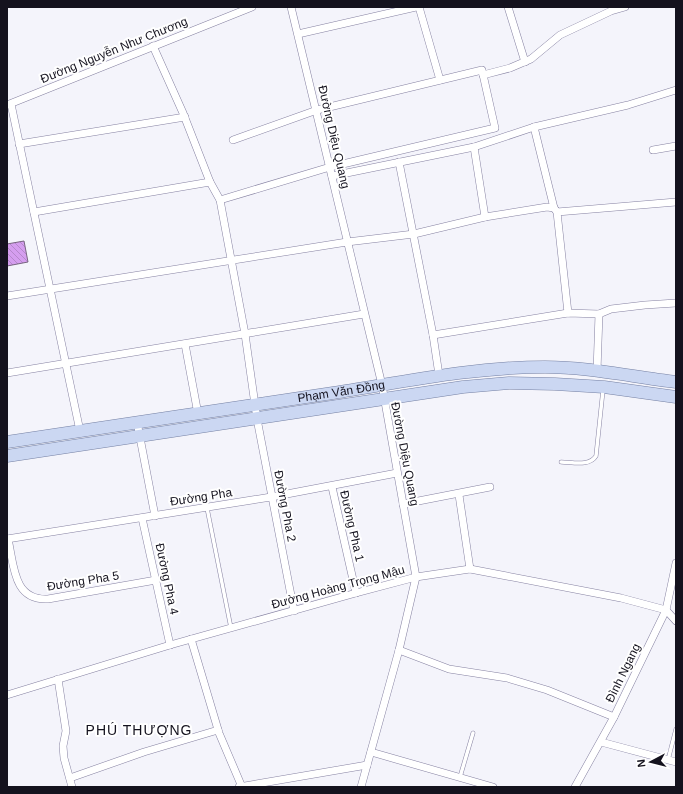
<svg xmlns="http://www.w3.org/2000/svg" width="683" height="794" font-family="Arial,sans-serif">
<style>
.building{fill:url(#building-back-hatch);stroke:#776480}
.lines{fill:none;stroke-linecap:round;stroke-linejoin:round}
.service-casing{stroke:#8682a2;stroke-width:4.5}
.minor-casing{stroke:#8682a2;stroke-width:8}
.primary-casing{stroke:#7580a3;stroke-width:13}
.service{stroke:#fff;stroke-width:3.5}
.minor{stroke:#fff;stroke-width:7}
.primary{stroke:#cbd7f2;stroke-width:12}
.labels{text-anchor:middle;stroke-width:4;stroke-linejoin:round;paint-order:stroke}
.street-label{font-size:12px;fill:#14121e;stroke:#fff}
.quarter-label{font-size:14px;letter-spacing:1px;fill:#14121e;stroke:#fff}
</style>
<defs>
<pattern id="building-back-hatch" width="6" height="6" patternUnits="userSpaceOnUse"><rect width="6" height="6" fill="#d59eef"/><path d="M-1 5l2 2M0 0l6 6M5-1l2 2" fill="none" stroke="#b687cc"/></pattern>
</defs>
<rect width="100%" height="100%" fill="#f4f4fb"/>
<polygon class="building" points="24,241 28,262 7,266 7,244"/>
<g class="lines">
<defs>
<g id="service">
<path d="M561 462C572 462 589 467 596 456L603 390"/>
<polyline points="207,508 231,628"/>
<polyline points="668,760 676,729"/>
<polyline points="460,777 473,733"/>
</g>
<g id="minor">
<polyline points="291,7 382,385 416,577 399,650 361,787"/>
<polyline points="419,7 440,80"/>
<polyline points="508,7 525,62"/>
<polyline points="298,34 416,7"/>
<polyline points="153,46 183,113 210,182 220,200 245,334 257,419 294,611"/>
<polyline points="483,75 510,68 531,59 560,35 611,11 625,7"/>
<polyline points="11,104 80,431"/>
<polyline points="7,105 252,7"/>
<polyline points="534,127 554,208 557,212 676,202"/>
<polyline points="19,144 185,117"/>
<polyline points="474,147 485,217"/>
<polyline points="653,150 676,146"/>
<polyline points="399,162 433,335 439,375"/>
<polyline points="332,176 474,147 534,127 628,105 676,90"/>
<polyline points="220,200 330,167 495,128 482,70 317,110 233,140"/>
<polyline points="34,212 210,182"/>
<polyline points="557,212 568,313"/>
<polyline points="7,296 347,242 414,234 485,217 547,207 554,208"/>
<polyline points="433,335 568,313 599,314 611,309 645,305 676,303"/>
<polyline points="185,344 198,414"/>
<polyline points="597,371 599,314"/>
<polyline points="7,373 364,314"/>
<polyline points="137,422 155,516"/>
<polyline points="332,487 356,593"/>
<polyline points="459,495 470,569"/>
<polyline points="403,504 490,487"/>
<polyline points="142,518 170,645"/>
<polyline points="7,539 271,497 397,473"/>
<path d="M8 539C14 565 13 601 48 599L156 580"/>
<polyline points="191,639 219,733 242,787"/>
<polyline points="399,650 449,669 507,678 547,690 614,717"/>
<polyline points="58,679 66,731 63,746 64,758 72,787"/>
<polyline points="7,695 170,645 356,593 416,577 470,569 621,598 666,610 676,621"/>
<polyline points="601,742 676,762"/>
<polyline points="371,752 493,787"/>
<polyline points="70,778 144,752 218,730"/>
<polyline points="239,787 367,765"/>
<polyline points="575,787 614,717 666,610 676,563"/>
</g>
<g id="primary">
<path id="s1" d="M7 442C116 426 224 409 333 393 403 382 473 367 545 367 588 367 633 377 676 382"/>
<polyline points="7,456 463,387 509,383 555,384 604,387 676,397"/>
</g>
</defs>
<use href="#service" class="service-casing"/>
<use href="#minor" class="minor-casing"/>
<use href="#primary" class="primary-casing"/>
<use href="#service" class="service"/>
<use href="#minor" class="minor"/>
<use href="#primary" class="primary"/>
</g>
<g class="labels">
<g class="street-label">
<text transform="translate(114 50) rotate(-22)" y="4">Đường Nguyễn Như Chương</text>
<text transform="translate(334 137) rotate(77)" y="4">Đường Diệu Quang</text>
<text dy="4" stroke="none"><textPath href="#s1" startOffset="338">Phạm Văn Đồng</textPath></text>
<text transform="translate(405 454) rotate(79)" y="4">Đường Diệu Quang</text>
<text transform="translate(201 497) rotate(-9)" y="4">Đường Pha</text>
<text transform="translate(285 506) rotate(79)" y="4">Đường Pha 2</text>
<text transform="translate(352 526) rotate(77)" y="4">Đường Pha 1</text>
<text transform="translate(167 579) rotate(78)" y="4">Đường Pha 4</text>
<text transform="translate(83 581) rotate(-9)" y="4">Đường Pha 5</text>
<text transform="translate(338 587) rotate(-15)" y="4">Đường Hoàng Trọng Mậu</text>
<text transform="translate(623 673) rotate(-64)" y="4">Đình Ngang</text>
</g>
<g class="quarter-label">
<text x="139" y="735">PHÚ THƯỢNG</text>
</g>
</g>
<rect width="683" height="794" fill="none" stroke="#14121e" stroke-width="16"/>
<g transform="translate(651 762) rotate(263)" stroke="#ffffff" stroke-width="3" paint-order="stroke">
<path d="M0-3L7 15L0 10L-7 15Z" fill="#14121e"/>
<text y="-6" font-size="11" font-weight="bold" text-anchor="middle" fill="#14121e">N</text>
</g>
</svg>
